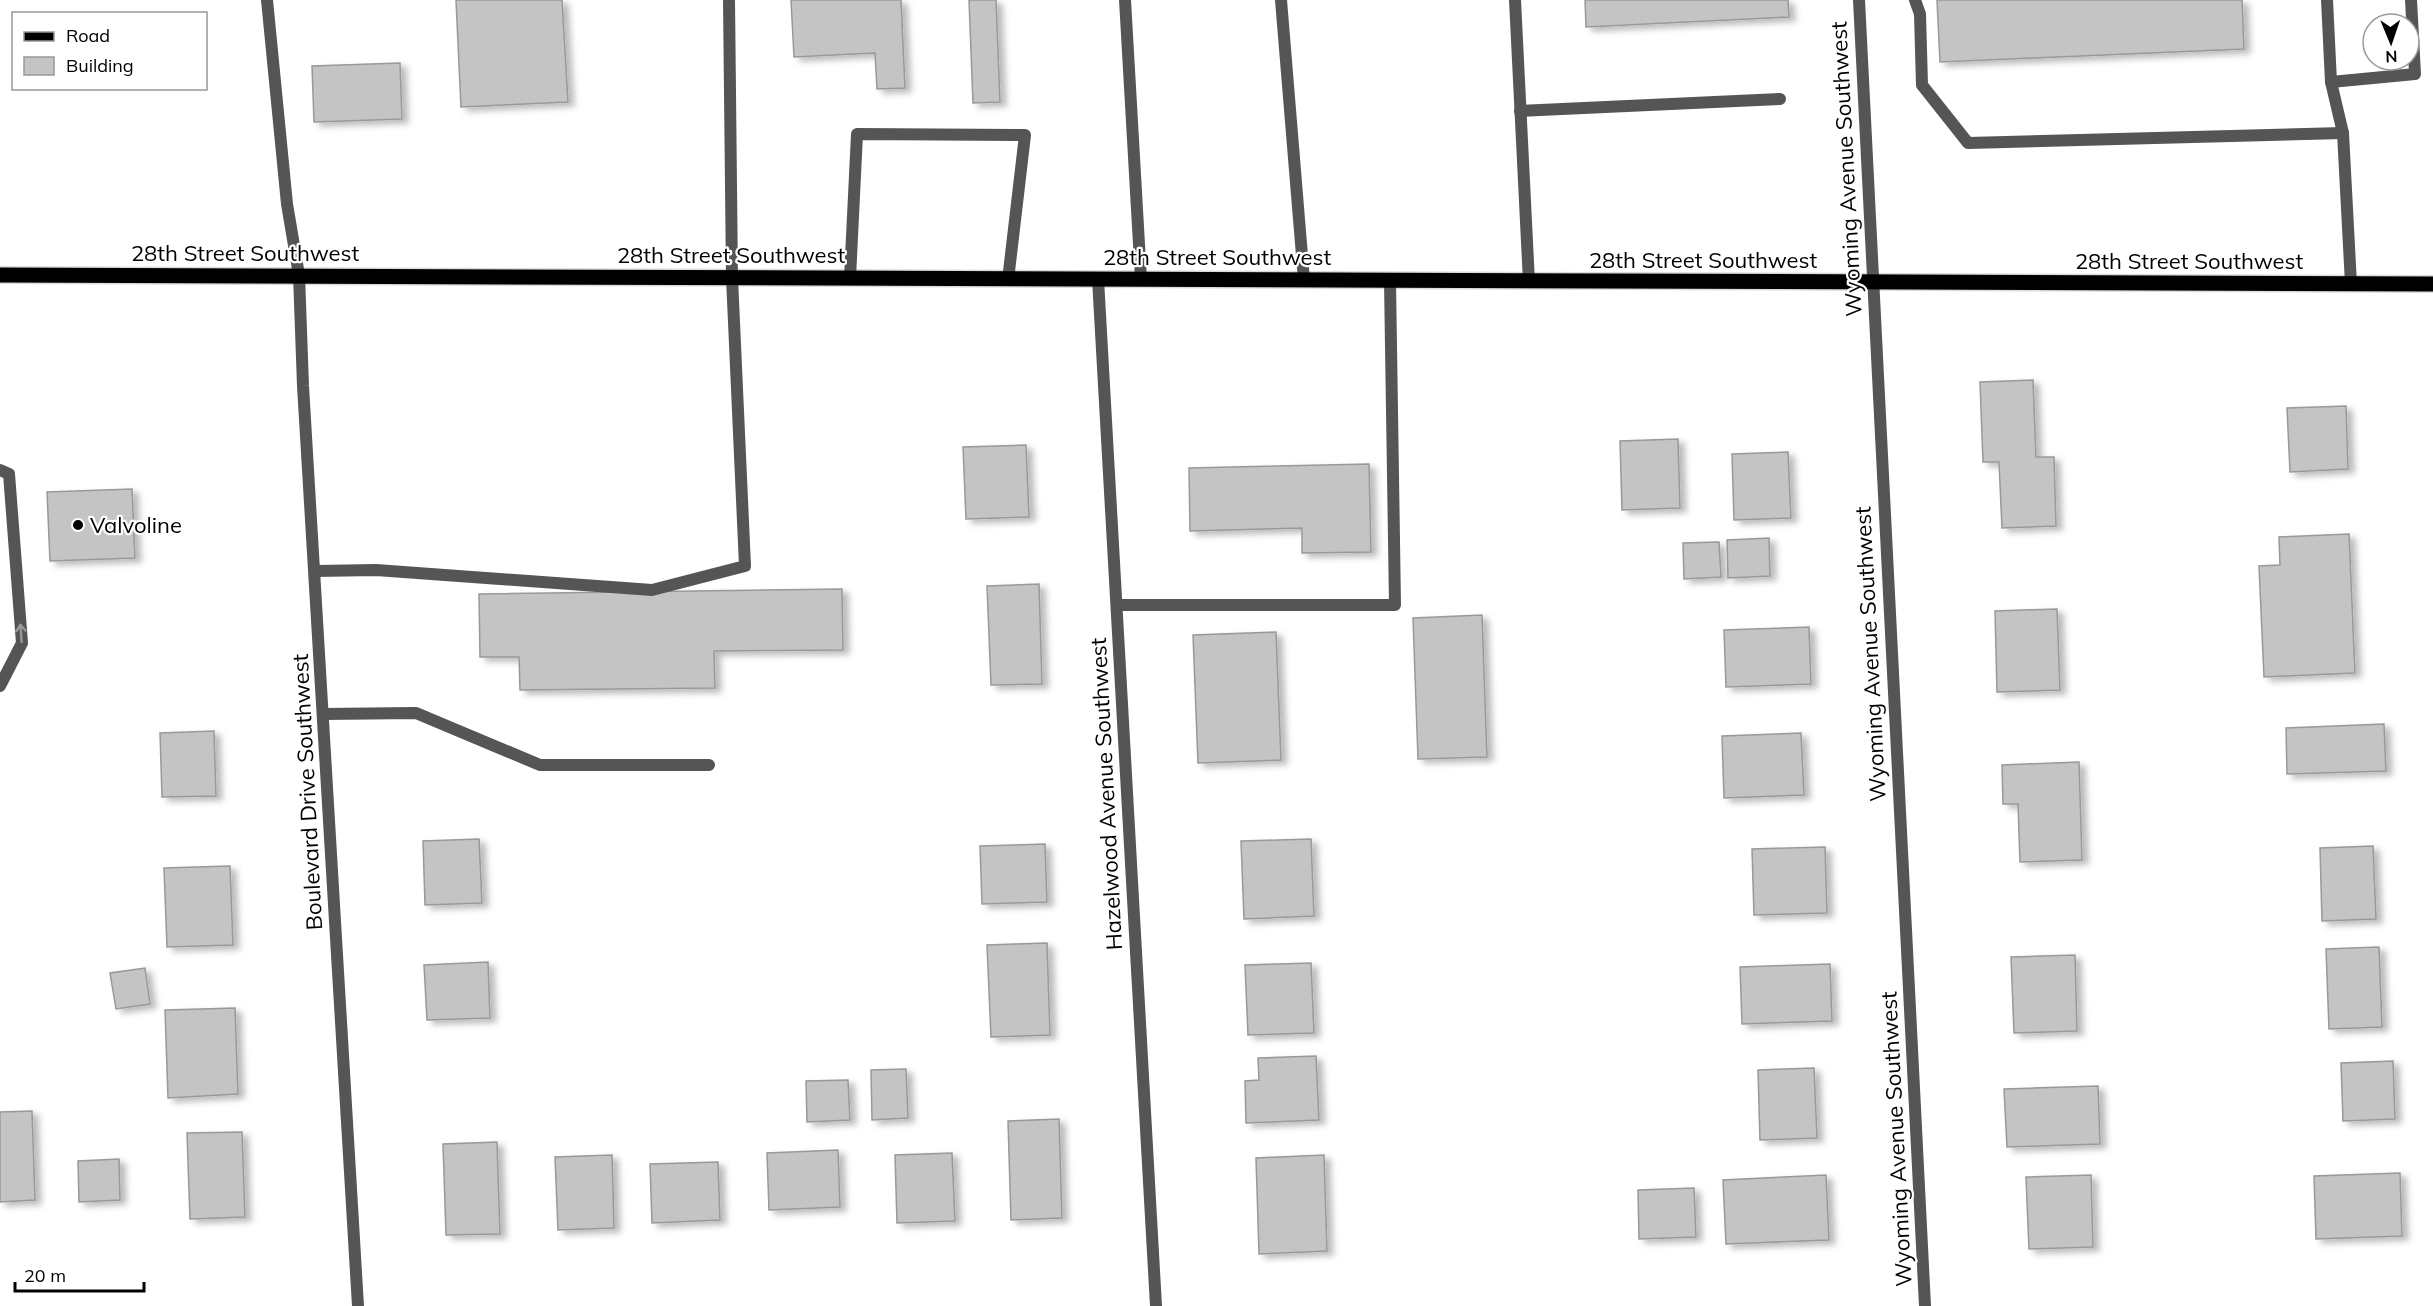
<svg xmlns="http://www.w3.org/2000/svg" width="2433" height="1306" font-family="Mulish,sans-serif">
<style>
.building{fill:#c4c4c4;stroke:#999;stroke-width:1.5;filter:url(#shadow)}
.lines{fill:none;stroke-linecap:round;stroke-linejoin:round}
.primary-casing{stroke:#dbdbdb;stroke-width:18}
.service{stroke:#555;stroke-width:12}
.minor{stroke:#555;stroke-width:12}
.primary{stroke:#000;stroke-width:15}
.oneway{stroke:#999}
.poi-dot{fill:#000;stroke:#fff;stroke-width:2}
.labels{text-anchor:middle;stroke-width:4.5;stroke-linejoin:round;paint-order:stroke}
.street-label{font-size:22px;fill:#000;stroke:#fff}
.poi-label{font-size:22px;fill:#000;stroke:#fff;text-anchor:start}
</style>
<defs>
<filter id="shadow"><feDropShadow dx="6" dy="4" stdDeviation="3" flood-color="#0004"/></filter>
</defs>
<rect width="100%" height="100%" fill="#fff"/>
<g class="building">
<polygon points="456,0 562,0 568,102 461,107"/>
<polygon points="791,0 901,0 905,88 877,89 875,53 794,57"/>
<polygon points="969,0 996,0 1000,102 973,103"/>
<polygon points="1585,0 1788,0 1789,17 1586,27"/>
<polygon points="1937,0 2242,0 2244,49 1940,62"/>
<polygon points="400,63 402,119 314,122 312,66"/>
<polygon points="2033,380 2036,457 2054,457 2056,526 2002,528 1999,462 1983,462 1980,382"/>
<polygon points="2346,406 2348,469 2290,472 2287,408"/>
<polygon points="1678,439 1680,508 1622,510 1620,441"/>
<polygon points="1026,445 1029,517 966,519 963,447"/>
<polygon points="1788,452 1791,518 1734,520 1732,454"/>
<polygon points="1369,464 1371,552 1302,553 1302,528 1190,531 1189,468"/>
<polygon points="132,489 135,558 50,561 47,492"/>
<polygon points="2349,534 2355,673 2264,677 2259,566 2280,565 2279,537"/>
<polygon points="1769,538 1770,576 1728,578 1727,540"/>
<polygon points="1719,542 1721,577 1684,579 1683,543"/>
<polygon points="1039,584 1042,684 991,685 987,586"/>
<polygon points="842,589 843,650 714,651 715,688 520,690 519,657 480,657 479,594"/>
<polygon points="2057,609 2060,690 1997,692 1995,611"/>
<polygon points="1482,615 1487,757 1418,759 1413,618"/>
<polygon points="1809,627 1811,684 1726,687 1724,630"/>
<polygon points="1276,632 1281,760 1198,763 1193,635"/>
<polygon points="2384,724 2386,771 2287,774 2286,728"/>
<polygon points="214,731 216,796 162,797 160,733"/>
<polygon points="1801,733 1804,795 1724,798 1722,736"/>
<polygon points="2079,762 2082,860 2020,862 2018,804 2003,804 2002,765"/>
<polygon points="479,839 482,903 425,905 423,841"/>
<polygon points="1311,839 1314,916 1244,919 1241,841"/>
<polygon points="1045,844 1047,902 982,904 980,846"/>
<polygon points="2373,846 2376,919 2322,921 2320,848"/>
<polygon points="1825,847 1827,913 1754,915 1752,849"/>
<polygon points="230,866 233,945 167,947 164,868"/>
<polygon points="1047,943 1050,1035 991,1037 987,945"/>
<polygon points="2379,947 2382,1027 2329,1029 2326,949"/>
<polygon points="2075,955 2077,1031 2014,1033 2011,957"/>
<polygon points="488,962 490,1018 427,1020 424,965"/>
<polygon points="1311,963 1314,1033 1248,1035 1245,965"/>
<polygon points="1830,964 1832,1021 1742,1024 1740,967"/>
<polygon points="145,968 150,1004 116,1009 110,973"/>
<polygon points="235,1008 238,1094 168,1098 165,1010"/>
<polygon points="1316,1056 1319,1120 1246,1123 1245,1081 1259,1080 1258,1058"/>
<polygon points="2393,1061 2395,1119 2343,1121 2341,1063"/>
<polygon points="1814,1068 1817,1138 1760,1140 1758,1070"/>
<polygon points="906,1069 908,1118 872,1120 871,1070"/>
<polygon points="848,1080 850,1120 807,1122 806,1081"/>
<polygon points="2098,1086 2100,1144 2007,1147 2004,1089"/>
<polygon points="32,1111 35,1200 0,1202 0,1112"/>
<polygon points="1059,1119 1062,1218 1011,1220 1008,1121"/>
<polygon points="242,1132 245,1217 190,1219 187,1133"/>
<polygon points="497,1142 500,1234 446,1235 443,1144"/>
<polygon points="838,1150 840,1207 769,1210 767,1153"/>
<polygon points="952,1153 955,1221 897,1223 895,1155"/>
<polygon points="612,1155 614,1228 558,1230 555,1157"/>
<polygon points="1324,1155 1327,1251 1259,1254 1256,1158"/>
<polygon points="119,1159 120,1200 79,1202 78,1161"/>
<polygon points="718,1162 720,1220 652,1223 650,1164"/>
<polygon points="2400,1173 2402,1236 2316,1239 2314,1176"/>
<polygon points="1826,1175 1829,1240 1726,1244 1723,1180"/>
<polygon points="2091,1175 2093,1247 2029,1249 2026,1177"/>
<polygon points="1694,1188 1696,1237 1639,1239 1638,1190"/>
</g>
<g class="lines">
<defs>
<polyline id="primary" points="0,275 2433,284"/>
</defs>
<use href="#primary" class="primary-casing"/>
<g class="service">
<polyline points="267,0 287,204 299,275"/>
<polyline points="1125,0 1141,279"/>
<polyline points="1281,0 1304,280"/>
<polyline points="1515,0 1529,282"/>
<polyline points="1915,0 1920,14 1922,85 1968,143 2343,133"/>
<polyline points="2327,0 2331,82 2343,133 2351,284"/>
<polyline points="2331,82 2415,74 2411,0"/>
<polyline points="1520,111 1780,99"/>
<polyline points="850,278 857,134 1025,135 1008,280"/>
<polyline points="0,470 9,474 22,643 0,686"/>
<polyline points="315,571 376,570 652,590 745,566 732,278 729,0"/>
<polyline points="1117,605 1395,605 1390,281"/>
<polyline points="323,714 416,713 540,765 709,765"/>
</g>
<g class="minor">
<polyline points="1859,0 1925,1306"/>
<polyline points="299,275 303,386 358,1306"/>
<polyline points="1098,279 1156,1306"/>
</g>
<use href="#primary" class="primary"/>
</g>
<defs><path id="oneway-shaft" d="M-6 0H5M1.5-3L5.5 0L1.5 3" fill="none" stroke-width="1.6" stroke-linecap="round" stroke-linejoin="round" transform="scale(1.5)"/></defs>
<use class="oneway" href="#oneway-shaft" transform="translate(21 633) rotate(-94)"/>
<circle class="poi-dot" cx="78" cy="525" r="6"/>
<g class="labels">
<g class="street-label">
<text transform="translate(1846 169) rotate(-93)" y="8">Wyoming Avenue Southwest</text>
<text x="245" y="261">28th Street Southwest</text>
<text x="731" y="263">28th Street Southwest</text>
<text x="1217" y="265">28th Street Southwest</text>
<text x="1703" y="268">28th Street Southwest</text>
<text x="2189" y="269">28th Street Southwest</text>
<text transform="translate(1870 654) rotate(-93)" y="8">Wyoming Avenue Southwest</text>
<text transform="translate(307 792) rotate(-93)" y="8">Boulevard Drive Southwest</text>
<text transform="translate(1106 794) rotate(-93)" y="8">Hazelwood Avenue Southwest</text>
<text transform="translate(1896 1139) rotate(-93)" y="8">Wyoming Avenue Southwest</text>
</g>
<g class="poi-label">
<text x="90" y="533">Valvoline</text>
</g>
</g>
<rect x="12" y="12" width="195" height="78" fill="#ffffff" stroke="#999999" stroke-width="1.5"/>
<rect x="24" y="32" width="30" height="9" fill="#000000" stroke="#999999" stroke-width="1.5"/>
<text x="66" y="42" font-size="18" fill="#000000">Road</text>
<rect x="24" y="57" width="30" height="18" fill="#c4c4c4" stroke="#999999" stroke-width="1.5"/>
<text x="66" y="72" font-size="18" fill="#000000">Building</text>
<g transform="translate(2391 42) rotate(178)"><circle r="28" fill="#ffffff" stroke="#999999" stroke-width="1.5"/>
<path d="M0-4.5L10 22L0 15L-10 22Z" fill="#000000"/>
<text y="-9" font-size="16" font-weight="bold" text-anchor="middle" fill="#000000">N</text>
</g>
<path d="M15 1282v9h129v-9" fill="none" stroke="#000000" stroke-width="3"/>
<text x="24" y="1282" font-size="18" fill="#000000" stroke="#ffffff" stroke-width="4.5" paint-order="stroke">20 m</text>
</svg>
